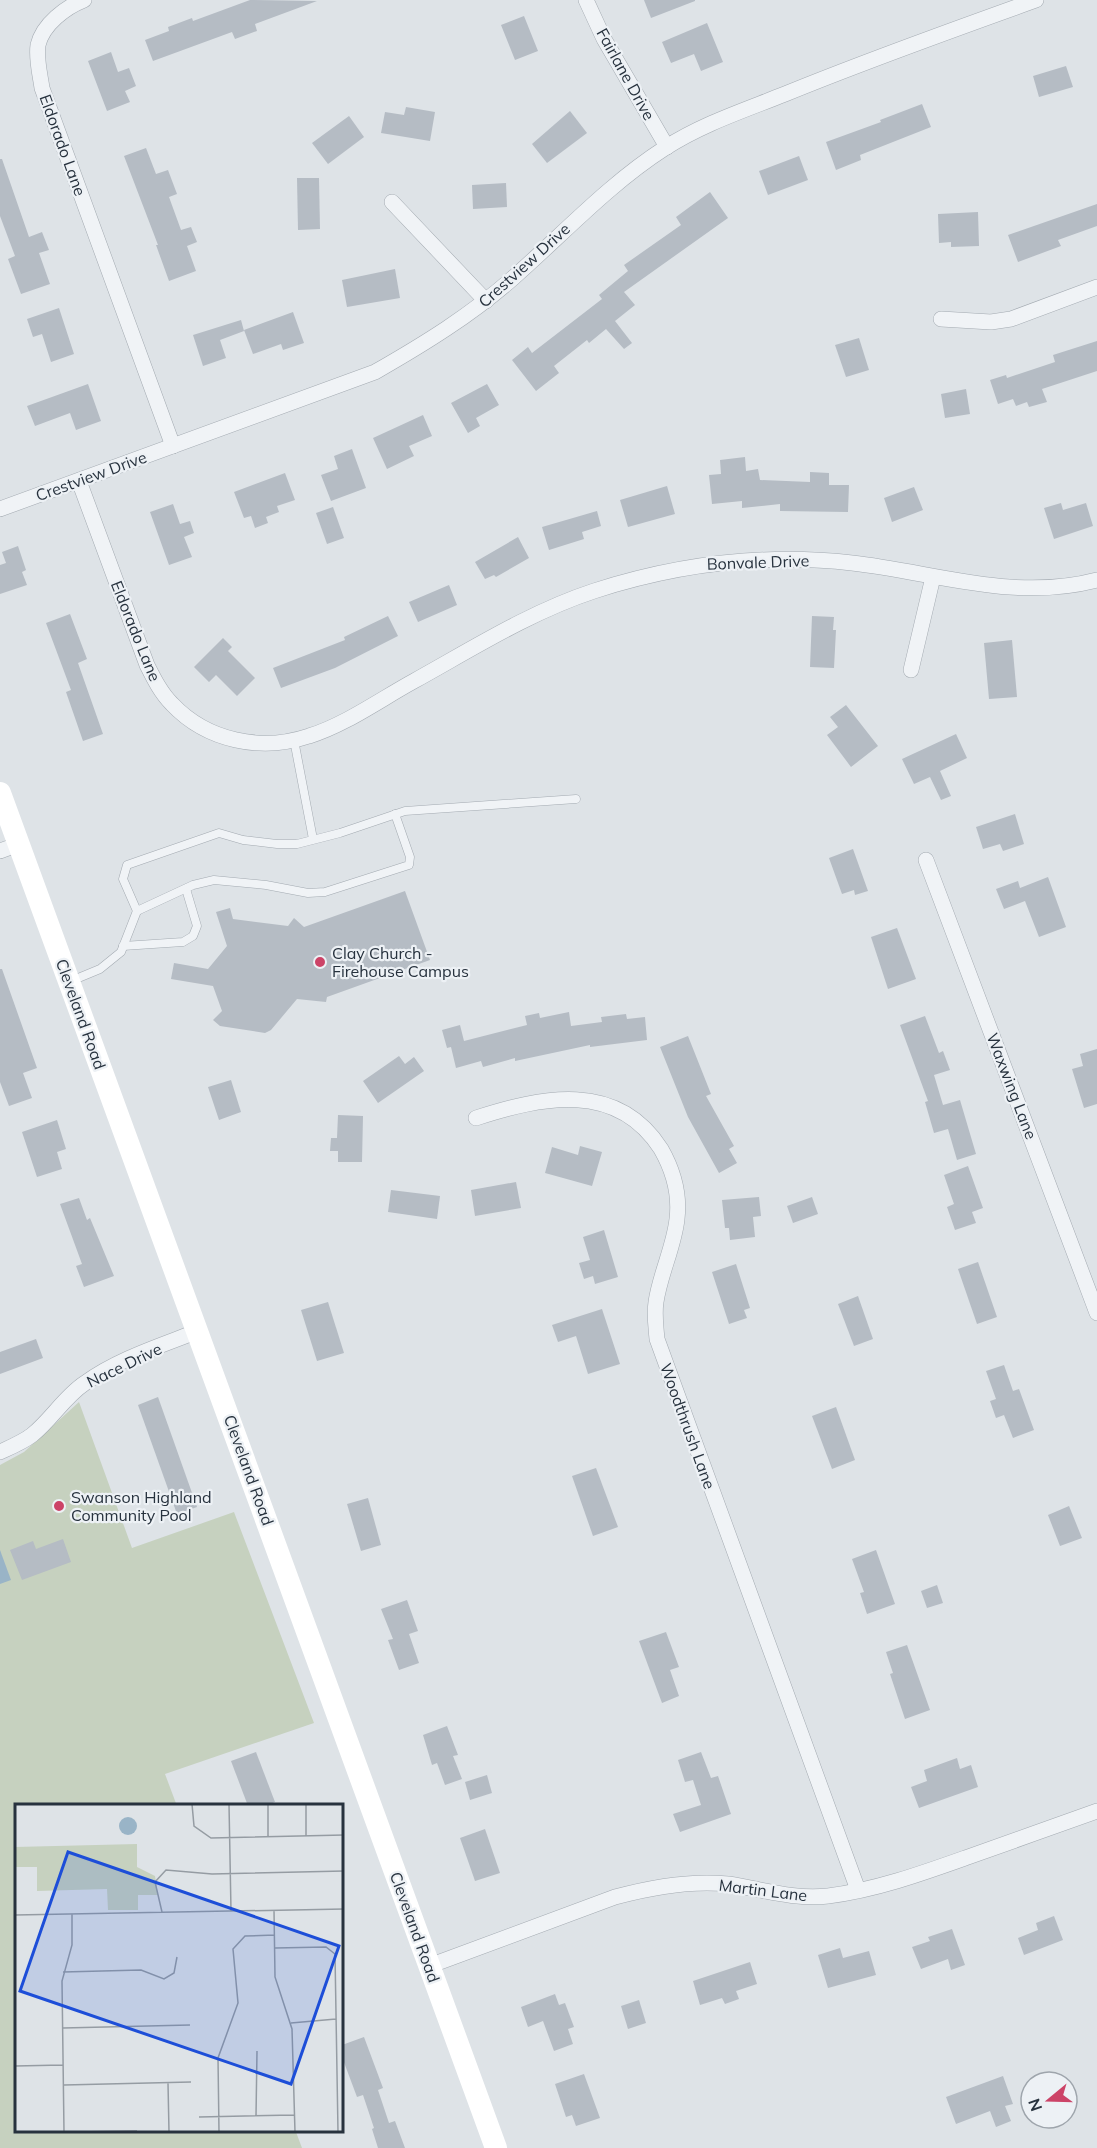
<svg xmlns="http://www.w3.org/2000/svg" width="1097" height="2148" font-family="Mulish,sans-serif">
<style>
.green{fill:#c6d1bf}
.water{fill:#99b4c7}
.building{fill:#b5bcc4}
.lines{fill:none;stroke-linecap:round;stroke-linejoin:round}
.service-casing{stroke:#a3aab1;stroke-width:9}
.minor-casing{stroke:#a3aab1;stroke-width:16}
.service{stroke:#f0f3f6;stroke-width:8}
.minor{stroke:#f0f3f6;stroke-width:15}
.secondary{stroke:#fff;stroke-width:22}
.poi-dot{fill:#cc4367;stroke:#edf1f5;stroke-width:2}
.labels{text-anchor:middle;stroke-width:4.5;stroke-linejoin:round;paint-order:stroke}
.street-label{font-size:16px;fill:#27323e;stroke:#edf1f5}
.poi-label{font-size:16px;fill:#27323e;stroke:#edf1f5;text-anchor:start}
.inset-road{fill:none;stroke:#959ca3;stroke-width:1.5}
.view{fill:#1d4ed8;fill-opacity:0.15;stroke:#1d4ed8;stroke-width:3}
.inset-edge{fill:none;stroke:#27323e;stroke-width:3}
</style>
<rect width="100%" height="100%" fill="#dee3e7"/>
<polygon class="green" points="79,1402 132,1548 234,1512 314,1723 165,1774 177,1806 16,1806 16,2132 296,2132 302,2148 0,2148 0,1465 24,1452"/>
<polygon class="water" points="0,1550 11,1580 0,1584"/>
<g class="building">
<polygon points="250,0 317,1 255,24 257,31 235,39 232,32 153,61 145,40 169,31 168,27 192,18 193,21"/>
<polygon points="644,0 695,0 695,1 651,18"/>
<polygon points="524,16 538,51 515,60 501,25"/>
<polygon points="707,23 723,62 701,71 694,54 671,63 662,42"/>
<polygon points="111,52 118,72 129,68 136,86 125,91 130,102 107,111 88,61"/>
<polygon points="1066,66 1073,87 1039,97 1033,76"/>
<polygon points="922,104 931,127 860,155 861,160 836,170 826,142 881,122 880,120"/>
<polygon points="406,107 435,112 430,141 381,133 385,112 404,115"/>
<polygon points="570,111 587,133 547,163 532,144"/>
<polygon points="349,116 364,137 328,164 312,143"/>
<polygon points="146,148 156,174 168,170 177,194 169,197 181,230 191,227 197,242 187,246 196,271 169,281 156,245 158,245 124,156"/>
<polygon points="799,156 808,180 768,195 759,171"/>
<polygon points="0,159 2,159 29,237 42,232 49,250 39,253 50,284 21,294 8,259 15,256 0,216"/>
<polygon points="297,178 319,178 320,229 298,230"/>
<polygon points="506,183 507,207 473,209 472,185"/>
<polygon points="710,192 728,218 624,292 635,305 615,321 632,343 624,349 606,329 589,343 587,340 554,366 559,373 536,391 512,360 528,347 532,353 602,299 599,295 628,271 624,265 681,225 676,217"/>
<polygon points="1097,204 1097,226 1058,240 1061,246 1018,262 1008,235"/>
<polygon points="978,212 979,246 951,247 951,242 939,243 938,214"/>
<polygon points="395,269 400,298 347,307 342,280"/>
<polygon points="59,308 74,354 51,362 42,334 33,337 27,319"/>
<polygon points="293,312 304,343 283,350 281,344 253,354 244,330"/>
<polygon points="241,320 244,331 220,340 226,358 203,366 193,335"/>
<polygon points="859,338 869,370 846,377 835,345"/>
<polygon points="1097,341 1097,371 1042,389 1047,402 1029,407 1027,402 1016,406 1013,399 998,404 990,380 1006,375 1007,378 1055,362 1053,355"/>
<polygon points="88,384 101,421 76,430 70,413 35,426 27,406"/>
<polygon points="487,384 499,405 476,418 480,426 468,433 451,403"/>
<polygon points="966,389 970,414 945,418 941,394"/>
<polygon points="423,415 432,436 409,446 414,456 387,469 373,438"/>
<polygon points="352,449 366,488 331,501 321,475 338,469 334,456"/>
<polygon points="745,457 746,471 758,469 760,480 810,482 810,472 829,473 829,485 849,485 848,512 780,511 780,504 742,508 742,501 712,504 709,475 721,474 720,460"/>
<polygon points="285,473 295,500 277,506 279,512 266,517 268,523 255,528 251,516 244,518 234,492"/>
<polygon points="667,486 675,514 628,527 620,500"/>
<polygon points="914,487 923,510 892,522 884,498"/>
<polygon points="1061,503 1063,510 1086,503 1093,526 1054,539 1044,508"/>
<polygon points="173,504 180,524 190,521 194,533 184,537 192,557 169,565 150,512"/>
<polygon points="333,507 344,538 327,544 316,513"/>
<polygon points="597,511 601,526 582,532 584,539 549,550 542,527"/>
<polygon points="518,537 529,558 496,577 494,575 485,579 475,562"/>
<polygon points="18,546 26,570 22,572 27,585 0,594 0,565 6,563 2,552"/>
<polygon points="449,585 457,605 418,622 409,602"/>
<polygon points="70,614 87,659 78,663 103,734 83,741 66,692 71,690 46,623"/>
<polygon points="388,616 398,636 335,668 281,688 273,668 345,640 344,637"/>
<polygon points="812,616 834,617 833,630 836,630 834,668 810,667"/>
<polygon points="223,638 232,647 228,651 255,678 237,696 216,675 209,682 194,667"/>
<polygon points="1012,640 1017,697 989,699 984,643"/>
<polygon points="846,705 878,746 851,767 827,735 838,727 830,717"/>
<polygon points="956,734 967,758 940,771 951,796 941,800 930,777 914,784 902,759"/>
<polygon points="1015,814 1024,844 1003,851 1000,844 983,849 976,827"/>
<polygon points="853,849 868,891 855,895 854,890 842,894 829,858"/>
<polygon points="1048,877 1066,927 1039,937 1025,901 1004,909 996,889 1018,881 1020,888"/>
<polygon points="405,891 430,960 327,997 326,1002 297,999 271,1030 265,1033 220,1026 213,1020 222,1011 213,986 171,979 174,963 208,969 227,946 216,912 230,908 233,919 288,926 294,918 304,927"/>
<polygon points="897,928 916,979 888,989 871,937"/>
<polygon points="0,969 2,969 37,1068 23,1073 32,1098 9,1106 0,1082"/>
<polygon points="569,1012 571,1026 602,1022 601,1017 626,1014 627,1019 645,1017 647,1040 590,1047 590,1045 515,1061 515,1058 483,1067 481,1061 456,1068 451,1047 447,1048 442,1030 460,1025 464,1041 527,1025 525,1016 539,1013 540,1018"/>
<polygon points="925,1016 939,1053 943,1051 950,1070 934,1075 943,1105 960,1100 976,1154 957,1160 948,1129 934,1133 925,1102 928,1101 900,1025"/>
<polygon points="688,1036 711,1094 706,1096 734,1146 729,1149 737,1163 719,1173 688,1117 660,1047"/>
<polygon points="1097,1049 1097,1104 1084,1108 1072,1069 1083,1066 1080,1054"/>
<polygon points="399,1056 405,1064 414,1057 424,1071 378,1103 363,1081"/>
<polygon points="231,1080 241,1112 219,1120 208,1087"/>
<polygon points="338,1115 363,1116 362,1162 338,1162 338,1151 330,1151 331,1138 337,1138"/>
<polygon points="57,1120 66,1149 57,1152 62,1169 37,1177 22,1132"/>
<polygon points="580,1146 602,1152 592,1186 545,1173 552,1147 578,1155"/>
<polygon points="968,1166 983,1208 972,1212 976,1223 955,1230 947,1207 954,1204 944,1175"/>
<polygon points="516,1182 521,1208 475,1216 471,1190"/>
<polygon points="391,1190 440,1196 437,1219 388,1212"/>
<polygon points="759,1197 761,1216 753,1217 755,1237 730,1240 729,1228 725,1228 722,1200"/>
<polygon points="812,1197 818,1214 793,1223 787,1206"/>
<polygon points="79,1198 87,1220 90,1218 114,1276 84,1287 76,1266 82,1264 60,1204"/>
<polygon points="604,1230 618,1277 595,1284 593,1276 584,1279 579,1263 590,1260 583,1237"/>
<polygon points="978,1262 997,1317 977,1324 958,1269"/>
<polygon points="736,1264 750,1308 744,1310 747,1318 729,1324 712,1272"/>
<polygon points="858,1296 873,1339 854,1346 838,1304"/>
<polygon points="328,1302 344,1353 317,1361 301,1310"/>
<polygon points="602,1309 620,1364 588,1374 576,1336 558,1342 552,1325"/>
<polygon points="36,1339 43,1358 0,1374 0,1352"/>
<polygon points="1004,1365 1013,1391 1019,1389 1034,1430 1013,1438 1004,1415 996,1418 990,1401 996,1399 986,1371"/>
<polygon points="158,1397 197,1507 177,1514 138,1405"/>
<polygon points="836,1407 855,1460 832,1469 812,1416"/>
<polygon points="596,1468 618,1527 593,1536 572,1476"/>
<polygon points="368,1498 381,1545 361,1551 347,1504"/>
<polygon points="1069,1506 1082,1538 1060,1546 1048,1515"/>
<polygon points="63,1539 71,1562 22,1580 10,1550 33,1541 36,1549"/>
<polygon points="876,1550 895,1604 867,1614 860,1593 864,1592 852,1559"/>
<polygon points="937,1585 943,1603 927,1608 921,1591"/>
<polygon points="407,1600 418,1631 409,1634 419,1663 399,1670 388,1640 393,1639 381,1609"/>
<polygon points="666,1632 679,1667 670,1670 679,1696 662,1703 639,1641"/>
<polygon points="907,1645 930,1710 905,1719 890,1674 893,1673 886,1652"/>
<polygon points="447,1726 458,1755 453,1756 462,1779 445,1785 437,1763 432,1765 423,1735"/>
<polygon points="256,1752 275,1802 264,1806 248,1806 231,1761"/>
<polygon points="701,1752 711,1778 718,1776 731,1814 680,1832 673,1814 701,1805 693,1780 685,1782 678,1760"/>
<polygon points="957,1758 960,1769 971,1765 978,1787 919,1808 911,1787 927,1781 924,1770"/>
<polygon points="487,1775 492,1793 470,1800 465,1782"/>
<polygon points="485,1829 500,1873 475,1881 460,1838"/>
<polygon points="1054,1916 1063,1940 1024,1955 1018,1938 1038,1930 1036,1923"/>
<polygon points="952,1929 965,1965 951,1970 948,1959 921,1969 912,1947 930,1941 928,1937"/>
<polygon points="840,1948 843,1958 869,1951 876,1975 828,1988 818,1955"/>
<polygon points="750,1962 757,1984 736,1991 739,1999 725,2004 722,1998 700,2005 693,1981"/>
<polygon points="555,1994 559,2005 565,2003 574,2027 568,2029 573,2044 554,2051 543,2021 528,2027 521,2007"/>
<polygon points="639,2000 646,2023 628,2029 621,2006"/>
<polygon points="364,2037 383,2088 378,2090 389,2123 395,2121 405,2148 378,2148 372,2129 374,2128 363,2095 357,2097 342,2057 342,2045"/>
<polygon points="584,2074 600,2118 576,2126 572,2115 566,2117 555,2084"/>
<polygon points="1003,2076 1013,2104 1005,2106 1011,2121 996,2127 990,2111 956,2124 946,2097"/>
</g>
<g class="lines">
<defs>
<g id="service">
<polyline points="294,740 313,839"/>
<polyline points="137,911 123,879 127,865 219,833 243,840 277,844 297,844 340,833 405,811 576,799"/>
<polyline points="123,946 183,942 193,936 197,926 186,889"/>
<polyline points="71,981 100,969 121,952 137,911 193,885 214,880 266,885 308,893 325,892 409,865 410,857 395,814"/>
</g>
<g id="minor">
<path d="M84 0C66 7 43 24 38 45 36 59 40 74 42 88L173 446"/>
<polyline points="586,0 604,39 667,147"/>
<polyline points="392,202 486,301"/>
<polyline points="941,319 991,322 1011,319 1097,287"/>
<path d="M79 481 147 665C154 679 161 693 172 704 207 741 261 752 309 736 345 725 381 699 414 681 472 649 530 612 594 591 678 564 764 553 852 563 934 572 1014 602 1097 580"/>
<path d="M0 509 375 372C424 344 471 315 513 278 563 234 609 184 665 148 702 124 745 110 785 94 868 60 952 30 1036 0"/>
<polyline points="911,670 933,577"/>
<polyline points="0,851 19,844"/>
<polyline points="926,860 1097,1313"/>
<path d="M476 1118C541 1097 617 1080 661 1149 673 1170 680 1194 677 1219 674 1247 660 1274 656 1302 654 1315 656 1327 657 1339L858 1890"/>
<path d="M0 1452C11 1447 23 1442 32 1435 52 1419 64 1397 85 1383 118 1359 160 1346 198 1331"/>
<path d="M429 1966 615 1897C652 1887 691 1880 728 1884 761 1889 794 1900 828 1896 876 1890 923 1873 968 1857 1011 1842 1054 1826 1097 1811"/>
</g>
</defs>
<use href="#service" class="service-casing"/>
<use href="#minor" class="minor-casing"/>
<use href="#service" class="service"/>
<use href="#minor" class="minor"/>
<polyline class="secondary" points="0,793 496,2148"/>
</g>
<g class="poi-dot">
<circle cx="320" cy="962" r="6"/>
<circle cx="59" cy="1506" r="6"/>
</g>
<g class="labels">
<g class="street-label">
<text transform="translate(626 74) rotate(61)" y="6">Fairlane Drive</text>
<text transform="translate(63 145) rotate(70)" y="6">Eldorado Lane</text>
<text transform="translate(524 265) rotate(-42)" y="6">Crestview Drive</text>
<text transform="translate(91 476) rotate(-20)" y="6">Crestview Drive</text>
<text transform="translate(758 562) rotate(-2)" y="6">Bonvale Drive</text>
<text transform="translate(136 631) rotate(68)" y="6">Eldorado Lane</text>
<text transform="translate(81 1014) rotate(70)" y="6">Cleveland Road</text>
<text transform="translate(1012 1086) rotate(69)" y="6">Waxwing Lane</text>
<text transform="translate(124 1365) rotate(-26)" y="6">Nace Drive</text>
<text transform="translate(688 1426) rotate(70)" y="6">Woodthrush Lane</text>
<text transform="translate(249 1470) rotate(70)" y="6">Cleveland Road</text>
<text transform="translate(763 1890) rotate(7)" y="6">Martin Lane</text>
<text transform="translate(415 1927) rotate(70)" y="6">Cleveland Road</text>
</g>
<g class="poi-label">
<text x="332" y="959">Clay Church -<tspan x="332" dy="18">Firehouse Campus</tspan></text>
<text x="71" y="1503">Swanson Highland<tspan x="71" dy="18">Community Pool</tspan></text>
</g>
</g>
<g transform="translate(15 1804)">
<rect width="328" height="328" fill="#dee3e7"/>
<path d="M122 40V63L140 72 143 91H123V106H93L92 85 22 87V63H0V43Z" fill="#c6d1bf"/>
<path d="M104 22a9 9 0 1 1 18 0a9 9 0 1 1-18 0Z" fill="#99b4c7"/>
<path class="inset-road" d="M177 0 179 22 196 34 329 31M214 0 216 107M253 0V33M291 0V32M259 106 260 173 277 225 280 328M147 108 140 78 151 66 197 70 329 67M0 111 329 105M260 144 311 143 320 150 323 328M48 168 126 166 149 175 159 169 162 153M276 219 321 215M48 224 175 221M0 262 48 261M153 279 154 328M49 281 176 278M241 312 242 247M184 313 279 311M49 328 47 177 57 141V110M60 328 122 327M204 328 203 254 223 199 218 145 230 132 260 131"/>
<path class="view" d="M53 48 324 142 276 280 5 187Z"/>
<rect width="328" height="328" class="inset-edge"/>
</g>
<g transform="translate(1049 2100) rotate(251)"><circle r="28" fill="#edf1f5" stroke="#9ea5ac" stroke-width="1.5"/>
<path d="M0-4.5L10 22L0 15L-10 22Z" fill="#cc4367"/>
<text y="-9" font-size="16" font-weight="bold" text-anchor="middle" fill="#27323e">N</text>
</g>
</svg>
